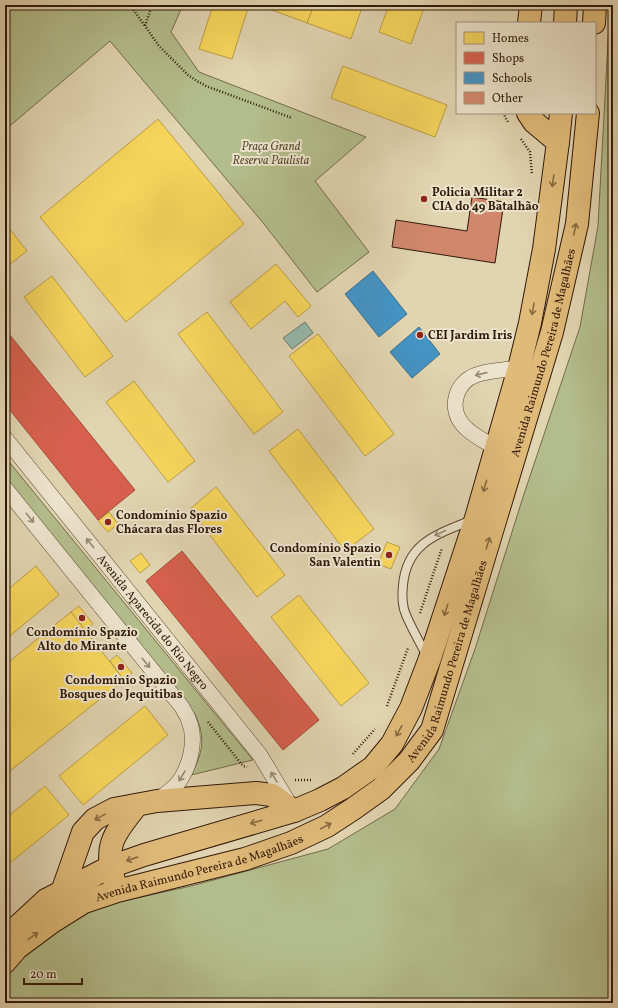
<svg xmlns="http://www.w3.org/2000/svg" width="618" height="1008" font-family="Vollkorn,serif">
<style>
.green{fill:#b3bd8b;stroke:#726b4a}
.water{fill:#94b8ab;stroke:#6c786a}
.homes{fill:#f6d55c;stroke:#bb9d43}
.shops{fill:#d6604d;stroke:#a44b39}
.schools{fill:#4393c3;stroke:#3e6e8b}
.building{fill:#d0876c;stroke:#311909}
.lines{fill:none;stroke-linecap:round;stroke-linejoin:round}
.service-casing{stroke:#5d4833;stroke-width:10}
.minor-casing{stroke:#5d4833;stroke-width:16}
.primary-casing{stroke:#311909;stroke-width:24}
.path{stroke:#311909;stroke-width:2.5;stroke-dasharray:1 2;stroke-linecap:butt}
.service{stroke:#ece3cc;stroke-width:8}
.minor{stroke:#ece3cc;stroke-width:15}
.primary{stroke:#e0ba78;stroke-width:22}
.oneway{stroke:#886a40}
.oneway2{stroke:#988874}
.poi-dot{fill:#8f2418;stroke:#ece3cc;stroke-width:1.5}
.labels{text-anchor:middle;stroke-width:4;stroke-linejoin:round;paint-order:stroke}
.park-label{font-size:12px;font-style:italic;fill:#584a30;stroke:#ece3cc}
.poi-label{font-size:12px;font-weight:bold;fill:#311909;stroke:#ece3cc;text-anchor:start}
.street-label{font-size:12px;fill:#311909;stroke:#ece3cc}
</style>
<rect width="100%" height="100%" fill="#e1d4b0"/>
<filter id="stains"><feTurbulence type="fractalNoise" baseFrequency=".005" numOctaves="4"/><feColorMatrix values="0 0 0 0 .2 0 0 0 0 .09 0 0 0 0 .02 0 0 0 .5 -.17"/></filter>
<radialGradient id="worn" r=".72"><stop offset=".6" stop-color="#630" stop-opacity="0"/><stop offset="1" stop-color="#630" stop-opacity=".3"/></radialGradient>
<g class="green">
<polygon points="5,5 183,5 171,32 199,72 366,137 315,181 369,252 317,292 264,224 110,41 5,130"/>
<polygon points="610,5 613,5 613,1003 5,1003 5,969 57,924 105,905 191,886 328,849 395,809 439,749 475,649 524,494 580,327 598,226"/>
<path d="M5 457 253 760 191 775C203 753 206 738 195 714L5 482Z"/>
</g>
<polygon class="water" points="305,322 313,333 292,349 283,338"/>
<g class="homes">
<polygon points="213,5 249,5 232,59 199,49"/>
<polygon points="264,5 314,5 307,23 264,7"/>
<polygon points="314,5 363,5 351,39 307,23"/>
<polygon points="389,5 425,5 411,44 379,32"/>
<polygon points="343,66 447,105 435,137 331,98"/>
<polygon points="158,119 244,224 126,322 40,217"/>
<polygon points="5,223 27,251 5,268"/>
<polygon points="276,264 311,306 298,317 285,301 251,329 230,302"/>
<polygon points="52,276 113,356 85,377 24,297"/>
<polygon points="207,312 283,412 254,434 178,334"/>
<polygon points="318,334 394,434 365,456 289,356"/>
<polygon points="134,381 195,461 168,482 106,402"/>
<polygon points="298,429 374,529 345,551 269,451"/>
<polygon points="216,487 285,575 257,597 190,509"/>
<polygon points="109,512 118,524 108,532 98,521"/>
<polygon points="387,542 400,547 391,569 378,564"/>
<polygon points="141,553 150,565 140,573 130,561"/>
<polygon points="36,566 59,595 5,640 5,592"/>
<polygon points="299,595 369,683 341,706 271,617"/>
<polygon points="79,606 93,624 85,630 71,612"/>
<polygon points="71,612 124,680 5,775 5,665"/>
<polygon points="117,655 132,673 124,680 110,661"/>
<polygon points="145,706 168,735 83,805 59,776"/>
<polygon points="45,786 69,815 5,867 5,819"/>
</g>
<g class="shops">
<polygon points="5,329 135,490 98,520 5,404"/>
<polygon points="182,551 319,720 283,750 146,581"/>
</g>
<g class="schools">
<polygon points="373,271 407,314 379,337 345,294"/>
<polygon points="419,327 440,354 412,378 390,352"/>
</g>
<polygon class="building" points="472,197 504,202 495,263 392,247 396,220 467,231"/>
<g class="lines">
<defs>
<path id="service" d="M427 656C420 643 412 629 406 615 402 606 402 594 403 585 407 542 438 534 472 520"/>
<g id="minor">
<path id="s1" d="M5 438 260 755 290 805"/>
<path d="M496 448C485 441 471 435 463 425 448 408 456 382 476 375 489 370 506 370 519 368"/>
<path d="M5 488 182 707C184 712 188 716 189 721 197 740 190 767 178 783 172 790 164 795 157 801"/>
</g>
<g id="primary">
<polyline points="529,23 531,5"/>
<polyline points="565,23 566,5"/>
<polyline points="594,23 595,5"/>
<polyline points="528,113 534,122 558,142"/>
<path d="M114 880C103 844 116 832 137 805"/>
<polyline points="62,892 83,832 95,819 114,809 157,801 256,793 272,795 294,811"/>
<polyline points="5,938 46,900 110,867 144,855 294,811 320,800 343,788 373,767 392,744 411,708 429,661 476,518 519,368 530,323 544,249 558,142 561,113"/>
<path id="s2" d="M5 962 17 948 52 922 84 902 117 891 245 859 291 843 327 826 353 809 381 789 409 761 432 730 552 332 577 224 588 113"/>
</g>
</defs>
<use href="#service" class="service-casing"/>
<use href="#minor" class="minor-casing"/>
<use href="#primary" class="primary-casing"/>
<g class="path">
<polyline points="130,5 145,26"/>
<polyline points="152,5 145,26 159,46 188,75 197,81 206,86 292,118"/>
<polyline points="503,113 508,122"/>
<polyline points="521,139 530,152 532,175"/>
<polyline points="420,613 442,548"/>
<polyline points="387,706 408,648"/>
<polyline points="208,722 243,766 247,767"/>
<polyline points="353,754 375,729"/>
<polyline points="295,780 312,780"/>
</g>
<use href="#service" class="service"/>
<use href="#minor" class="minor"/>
<use href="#primary" class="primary"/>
</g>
<defs><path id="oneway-shaft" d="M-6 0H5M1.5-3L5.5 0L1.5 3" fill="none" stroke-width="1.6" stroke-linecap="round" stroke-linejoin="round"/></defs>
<g class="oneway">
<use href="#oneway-shaft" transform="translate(553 181) rotate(98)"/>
<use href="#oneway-shaft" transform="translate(575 229) rotate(-78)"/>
<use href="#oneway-shaft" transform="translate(533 309) rotate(100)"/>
<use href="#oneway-shaft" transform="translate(485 486) rotate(106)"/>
<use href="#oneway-shaft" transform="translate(488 543) rotate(-73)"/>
<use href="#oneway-shaft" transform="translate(446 610) rotate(108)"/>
<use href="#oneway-shaft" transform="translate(399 731) rotate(118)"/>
<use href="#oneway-shaft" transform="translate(100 817) rotate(151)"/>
<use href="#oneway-shaft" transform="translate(256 822) rotate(164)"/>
<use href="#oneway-shaft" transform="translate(326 826) rotate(-28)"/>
<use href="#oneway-shaft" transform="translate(132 859) rotate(161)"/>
<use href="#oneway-shaft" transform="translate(33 936) rotate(-36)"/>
</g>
<g class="oneway2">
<use href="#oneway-shaft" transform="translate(481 374) rotate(167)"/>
<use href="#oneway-shaft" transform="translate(30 518) rotate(51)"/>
<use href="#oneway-shaft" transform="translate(440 533) rotate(155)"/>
<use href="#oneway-shaft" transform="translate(90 543) rotate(-129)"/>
<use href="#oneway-shaft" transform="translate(146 663) rotate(51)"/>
<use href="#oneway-shaft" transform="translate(182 776) rotate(121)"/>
<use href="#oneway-shaft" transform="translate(274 777) rotate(-121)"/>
</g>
<g class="poi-dot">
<circle cx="424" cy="199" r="4"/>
<circle cx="420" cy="335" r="4"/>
<circle cx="108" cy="522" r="4"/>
<circle cx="389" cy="555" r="4"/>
<circle cx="82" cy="618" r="4"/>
<circle cx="121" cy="667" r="4"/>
</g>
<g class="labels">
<g class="park-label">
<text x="271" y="150">Praça Grand<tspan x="271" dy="14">Reserva Paulista</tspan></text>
</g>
<g class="poi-label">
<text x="432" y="196">Policia Militar 2<tspan x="432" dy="14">CIA do 49 Batalhão</tspan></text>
<text x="428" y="339">CEI Jardim Iris</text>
<text x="116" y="519">Condomínio Spazio<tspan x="116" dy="14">Chácara das Flores</tspan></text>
<text x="381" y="552" text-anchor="end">Condomínio Spazio<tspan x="381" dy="14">San Valentin</tspan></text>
<text x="82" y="636" text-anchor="middle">Condomínio Spazio<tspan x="82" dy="14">Alto do Mirante</tspan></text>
<text x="121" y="684" text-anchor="middle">Condomínio Spazio<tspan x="121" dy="14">Bosques do Jequitibas</tspan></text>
</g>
<g class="street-label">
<text dy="4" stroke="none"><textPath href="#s2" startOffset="892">Avenida Raimundo Pereira de Magalhães</textPath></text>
<text dy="4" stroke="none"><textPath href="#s1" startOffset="236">Avenida Aparecida do Rio Negro</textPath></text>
<text dy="4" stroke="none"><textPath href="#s2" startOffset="568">Avenida Raimundo Pereira de Magalhães</textPath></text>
<text dy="4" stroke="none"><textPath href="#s2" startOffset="220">Avenida Raimundo Pereira de Magalhães</textPath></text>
</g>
</g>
<rect width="618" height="1008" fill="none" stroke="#e1d4b0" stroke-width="20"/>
<rect x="6" y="6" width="606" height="996" fill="none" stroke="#311909" stroke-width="2"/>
<rect x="10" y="10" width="598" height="988" fill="none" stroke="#311909"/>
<rect x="456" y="22" width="140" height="92" fill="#ece3cc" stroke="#a1927e"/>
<rect x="464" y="32" width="20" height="12" fill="#f6d55c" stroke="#a1927e"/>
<text x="492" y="42" font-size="12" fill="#311909">Homes</text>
<rect x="464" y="52" width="20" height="12" fill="#d6604d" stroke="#a1927e"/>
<text x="492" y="62" font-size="12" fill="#311909">Shops</text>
<rect x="464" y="72" width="20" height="12" fill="#4393c3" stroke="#a1927e"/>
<text x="492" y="82" font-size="12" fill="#311909">Schools</text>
<rect x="464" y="92" width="20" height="12" fill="#d0876c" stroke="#a1927e"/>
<text x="492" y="102" font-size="12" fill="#311909">Other</text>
<path d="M24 978v6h58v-6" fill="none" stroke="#311909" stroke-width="2"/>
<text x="30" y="978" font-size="12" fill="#311909" stroke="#ece3cc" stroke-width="3" paint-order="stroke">20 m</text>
<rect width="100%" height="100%" filter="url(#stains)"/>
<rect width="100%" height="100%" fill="url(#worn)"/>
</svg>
